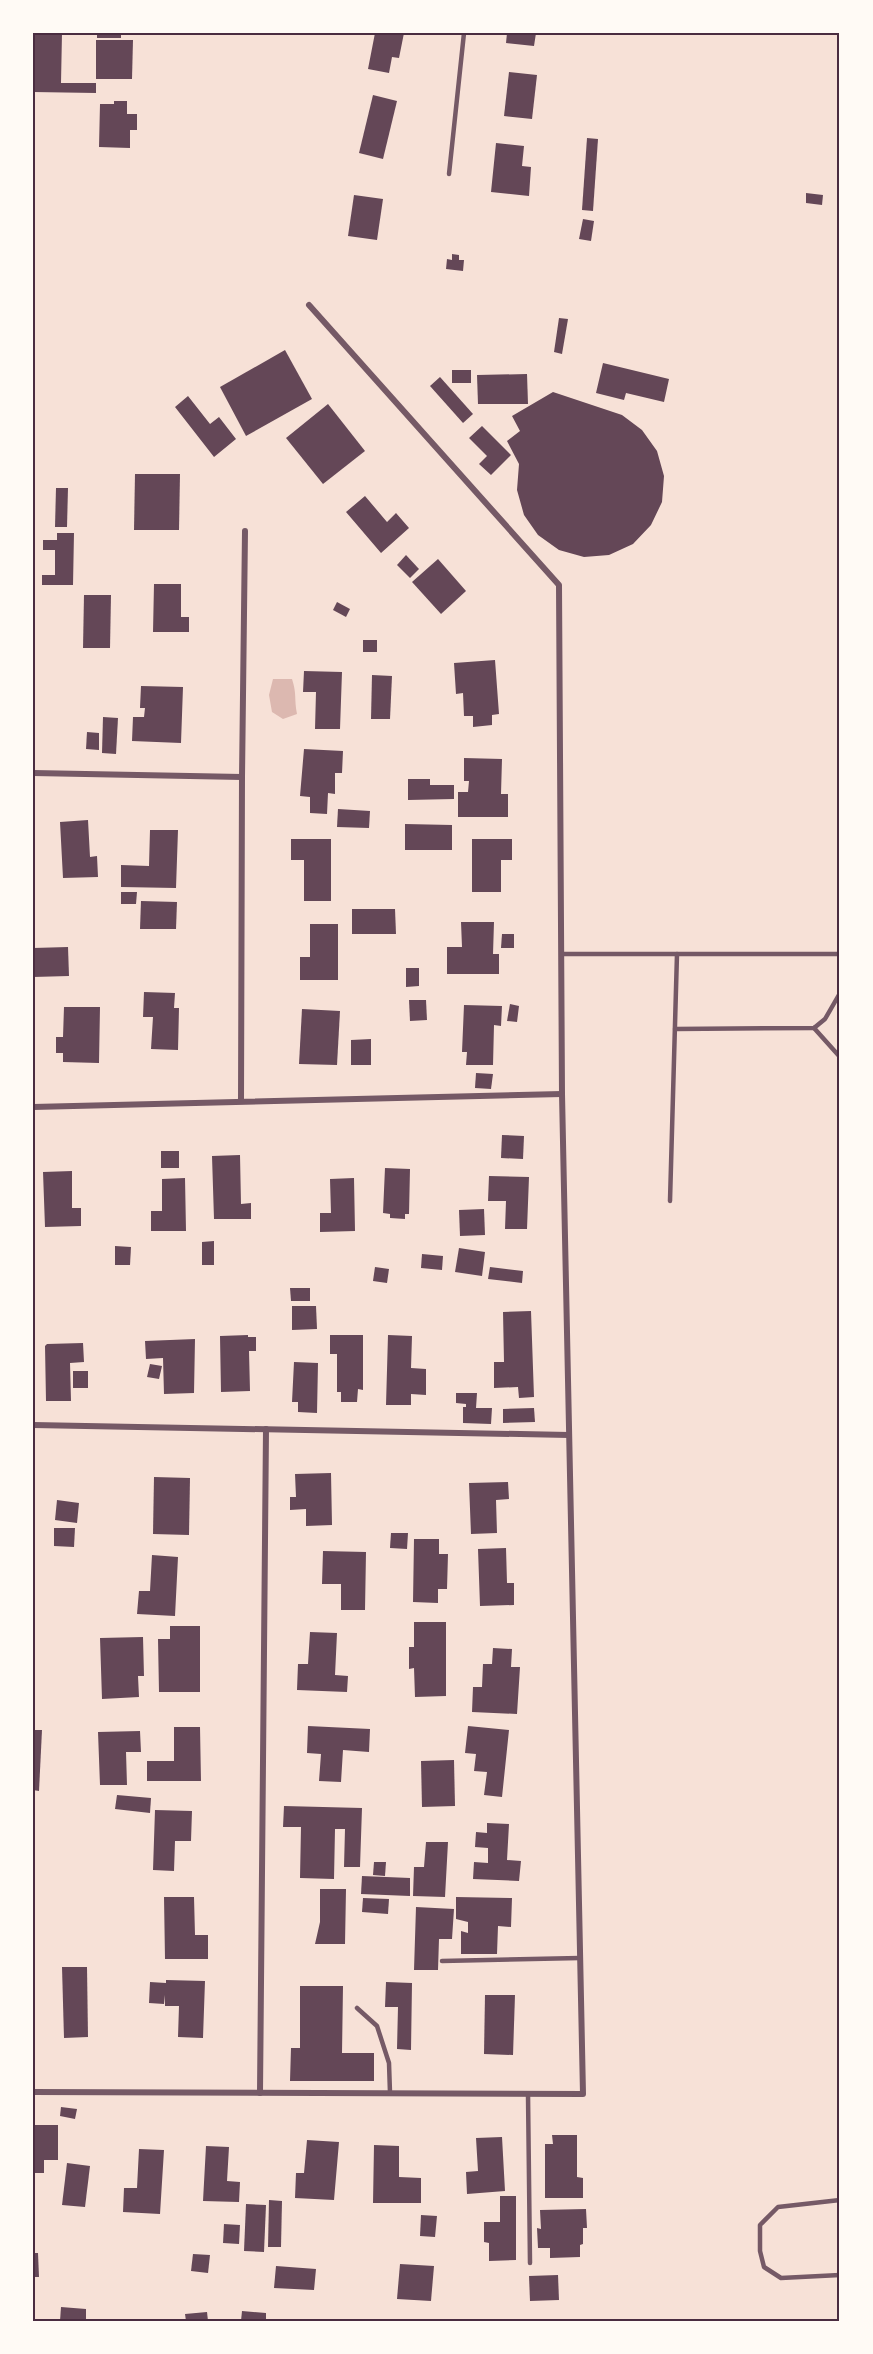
<svg xmlns="http://www.w3.org/2000/svg" width="873" height="2354" font-family="'Work Sans',sans-serif">
<style>
.water{fill:#dcb8b0}
.building{fill:#644757}
.lines{fill:none;stroke-linecap:round;stroke-linejoin:round}
.service{stroke:#755966;stroke-width:4.5}
.minor{stroke:#755966;stroke-width:6}
.neatline{fill:none;stroke:#4a2c40;stroke-width:2}
</style>
<rect width="100%" height="100%" fill="#f7e1d7"/>
<path class="water" d="M273 679H292C297 694 294 699 297 714L283 719 272 712 269 695Z"/>
<g class="building">
<polygon points="33,33 62,33 61,83 96,83 96,93 33,92"/>
<rect x="97" y="33" width="24" height="5"/>
<polygon points="375,33 404,33 399,58 392,57 389,73 368,69"/>
<polygon points="507,33 536,33 534,46 506,43"/>
<polygon points="96,40 133,40 132,79 96,79"/>
<polygon points="509,72 537,75 532,119 504,116"/>
<polygon points="373,95 397,101 383,159 359,153"/>
<polygon points="114,101 127,101 127,114 137,114 137,130 130,130 130,148 99,147 100,104 114,104"/>
<polygon points="587,138 598,139 593,211 582,210"/>
<polygon points="496,143 524,146 522,166 531,167 529,196 491,192"/>
<polygon points="806,193 823,195 822,205 806,203"/>
<polygon points="354,195 383,199 377,240 348,236"/>
<polygon points="583,219 594,221 591,241 579,239"/>
<polygon points="452,254 459,255 459,260 464,260 463,271 446,269 447,259 452,260"/>
<polygon points="559,318 568,319 562,354 554,352"/>
<polygon points="285,350 312,399 246,436 220,387"/>
<polygon points="603,363 669,379 664,402 626,393 624,400 596,393"/>
<rect x="452" y="370" width="19" height="13"/>
<polygon points="527,374 528,404 478,404 477,375"/>
<polygon points="440,377 473,414 463,423 430,386"/>
<polygon points="553,392 622,415 642,430 657,451 664,476 662,502 651,525 633,544 609,555 584,557 559,550 538,535 524,515 517,490 519,464 507,441 520,431 512,416"/>
<polygon points="188,396 210,424 219,417 236,439 214,457 175,407"/>
<polygon points="328,404 365,451 323,484 286,438"/>
<polygon points="482,426 511,455 491,475 479,464 487,456 469,438"/>
<polygon points="135,474 180,474 179,530 134,530"/>
<polygon points="56,488 68,488 67,527 55,527"/>
<polygon points="365,496 387,522 396,513 409,528 381,553 346,512"/>
<polygon points="57,533 74,533 73,585 42,585 42,575 55,575 55,550 43,550 43,540 57,540"/>
<polygon points="406,555 419,569 410,578 397,565"/>
<polygon points="438,559 466,591 441,614 412,582"/>
<polygon points="154,584 181,584 181,617 189,617 189,632 153,632"/>
<polygon points="84,595 111,595 110,648 83,648"/>
<polygon points="337,602 350,609 346,617 333,610"/>
<rect x="363" y="640" width="14" height="12"/>
<polygon points="495,660 499,714 492,715 492,725 473,727 473,716 464,716 463,693 456,694 454,663"/>
<polygon points="304,671 342,672 340,729 315,729 316,692 303,692"/>
<polygon points="372,675 392,676 390,719 371,719"/>
<polygon points="141,686 183,687 181,743 132,741 133,717 144,717 145,708 140,708"/>
<polygon points="103,717 118,718 116,754 102,753"/>
<polygon points="87,732 99,733 99,750 86,749"/>
<polygon points="304,749 343,751 342,773 335,773 335,794 328,793 327,814 310,813 310,797 300,796"/>
<polygon points="464,758 502,759 501,794 508,794 508,817 458,817 458,792 468,792 469,781 464,781"/>
<polygon points="408,779 430,779 430,785 454,785 454,799 408,800"/>
<polygon points="338,809 370,811 369,828 337,827"/>
<polygon points="88,820 90,857 97,856 98,877 63,878 60,822"/>
<polygon points="405,824 452,825 452,850 405,850"/>
<polygon points="150,830 178,830 176,888 121,887 121,865 149,866"/>
<polygon points="291,839 331,839 331,901 304,901 304,860 291,860"/>
<polygon points="472,839 512,839 512,860 501,860 501,892 472,892"/>
<polygon points="121,892 137,892 136,904 121,904"/>
<polygon points="141,901 177,902 176,929 140,929"/>
<polygon points="352,909 395,909 396,934 352,934"/>
<polygon points="461,922 494,922 493,954 499,954 499,974 447,974 447,947 462,947"/>
<polygon points="310,924 338,924 338,980 300,980 300,957 310,957"/>
<polygon points="502,934 514,934 514,948 501,948"/>
<polygon points="68,947 69,976 33,977 33,948"/>
<polygon points="406,968 419,968 419,986 406,987"/>
<polygon points="144,992 175,993 174,1008 179,1008 178,1050 151,1049 153,1017 143,1017"/>
<polygon points="409,1000 426,1000 427,1020 410,1021"/>
<polygon points="510,1004 519,1006 517,1022 507,1021"/>
<polygon points="464,1005 502,1006 501,1026 494,1025 493,1065 466,1065 467,1052 462,1052"/>
<polygon points="64,1007 100,1007 99,1063 63,1062 63,1053 56,1053 56,1037 63,1037"/>
<polygon points="302,1009 340,1011 337,1065 299,1064"/>
<polygon points="371,1039 371,1065 351,1065 351,1040"/>
<polygon points="476,1073 493,1074 491,1089 475,1088"/>
<polygon points="502,1135 524,1136 523,1159 501,1158"/>
<rect x="161" y="1151" width="18" height="17"/>
<polygon points="240,1155 241,1204 251,1203 251,1219 214,1219 212,1156"/>
<polygon points="385,1168 410,1169 409,1214 405,1214 405,1219 390,1218 390,1214 383,1213"/>
<polygon points="72,1171 72,1208 81,1208 81,1226 45,1227 43,1172"/>
<polygon points="489,1176 529,1177 527,1229 505,1229 506,1201 488,1201"/>
<polygon points="185,1178 186,1231 151,1231 151,1211 162,1211 162,1179"/>
<polygon points="354,1178 355,1231 320,1232 320,1213 331,1213 330,1179"/>
<polygon points="484,1209 485,1235 460,1236 459,1210"/>
<polygon points="214,1241 214,1265 202,1265 202,1242"/>
<polygon points="115,1246 131,1247 130,1265 115,1265"/>
<polygon points="459,1248 485,1252 482,1276 455,1272"/>
<polygon points="422,1254 443,1256 442,1270 421,1268"/>
<polygon points="375,1267 389,1269 387,1283 373,1281"/>
<polygon points="490,1267 523,1271 522,1283 488,1279"/>
<polygon points="290,1288 310,1288 310,1301 291,1301"/>
<polygon points="292,1306 316,1306 317,1329 292,1330"/>
<polygon points="531,1311 534,1397 519,1398 518,1387 494,1388 494,1362 504,1362 503,1312"/>
<polygon points="248,1335 248,1337 256,1337 256,1351 249,1351 250,1391 221,1392 220,1336"/>
<polygon points="330,1335 363,1335 363,1390 358,1389 357,1402 341,1402 341,1392 337,1392 337,1354 330,1354"/>
<polygon points="388,1335 412,1336 411,1368 426,1369 426,1395 411,1394 411,1405 386,1405"/>
<polygon points="195,1339 194,1393 164,1394 163,1358 146,1359 145,1341"/>
<polygon points="83,1343 84,1362 70,1363 71,1401 46,1401 45,1346 47,1344"/>
<polygon points="294,1362 318,1363 317,1413 298,1412 298,1402 292,1402"/>
<polygon points="150,1364 162,1366 159,1379 147,1377"/>
<rect x="73" y="1371" width="15" height="17"/>
<polygon points="456,1393 477,1393 476,1408 492,1408 491,1424 463,1423 463,1407 466,1407 466,1404 456,1403"/>
<polygon points="534,1408 535,1422 503,1423 503,1409"/>
<polygon points="331,1473 332,1525 306,1526 306,1509 290,1510 290,1497 296,1497 295,1474"/>
<polygon points="154,1477 190,1478 189,1535 153,1534"/>
<polygon points="508,1482 509,1499 496,1500 497,1533 471,1534 469,1483"/>
<polygon points="57,1500 79,1503 77,1523 55,1520"/>
<polygon points="54,1528 75,1528 74,1547 54,1546"/>
<polygon points="391,1533 408,1533 407,1549 390,1548"/>
<polygon points="414,1539 439,1539 439,1554 448,1554 447,1589 438,1589 438,1603 413,1602"/>
<polygon points="506,1548 507,1583 514,1583 514,1605 480,1606 478,1549"/>
<polygon points="323,1551 366,1552 365,1610 341,1610 341,1584 322,1584"/>
<polygon points="152,1555 178,1557 175,1616 137,1614 139,1591 150,1591"/>
<polygon points="414,1622 446,1622 446,1696 415,1697 414,1668 409,1669 409,1647 414,1647"/>
<polygon points="170,1626 200,1626 200,1692 159,1692 158,1639 170,1639"/>
<polygon points="310,1632 337,1633 335,1675 348,1676 347,1692 297,1690 298,1664 308,1664"/>
<polygon points="143,1637 144,1676 138,1676 139,1697 102,1699 100,1638"/>
<polygon points="493,1648 512,1649 511,1667 520,1667 517,1714 472,1712 473,1687 482,1687 483,1664 492,1664"/>
<polygon points="308,1726 370,1729 369,1752 343,1750 341,1782 319,1781 321,1754 307,1753"/>
<polygon points="468,1726 509,1730 502,1797 484,1795 487,1772 474,1771 476,1754 465,1753"/>
<polygon points="174,1727 200,1727 201,1781 147,1781 147,1761 174,1761"/>
<polygon points="33,1730 42,1730 39,1791 33,1790"/>
<polygon points="140,1731 141,1752 126,1752 127,1785 100,1785 98,1732"/>
<polygon points="454,1760 455,1806 422,1807 421,1761"/>
<polygon points="117,1795 151,1798 150,1813 115,1809"/>
<polygon points="284,1806 362,1808 360,1867 344,1867 345,1829 335,1829 334,1879 300,1878 301,1827 283,1827"/>
<polygon points="155,1810 192,1811 191,1841 175,1841 174,1871 153,1870"/>
<polygon points="487,1823 509,1824 507,1860 521,1861 519,1881 473,1879 474,1862 488,1863 488,1848 475,1847 476,1832 487,1833"/>
<polygon points="426,1842 448,1842 445,1897 413,1896 414,1867 424,1867"/>
<polygon points="374,1862 386,1862 385,1876 373,1875"/>
<polygon points="362,1876 410,1878 410,1896 361,1894"/>
<polygon points="320,1889 346,1889 345,1944 315,1944 320,1922"/>
<polygon points="164,1897 194,1897 195,1935 208,1935 208,1959 165,1959"/>
<polygon points="456,1897 512,1898 511,1927 498,1926 497,1954 461,1954 461,1931 468,1933 468,1922 456,1919"/>
<polygon points="363,1898 389,1899 388,1914 362,1912"/>
<polygon points="416,1907 454,1909 452,1939 439,1939 438,1970 414,1970"/>
<polygon points="62,1967 87,1967 88,2037 64,2038"/>
<polygon points="166,1980 205,1981 203,2038 178,2037 179,2006 165,2006 165,1995 164,2004 149,2003 150,1982 166,1983"/>
<polygon points="386,1982 412,1983 411,2050 397,2049 398,2007 385,2007"/>
<polygon points="300,1986 343,1986 342,2053 374,2053 374,2081 290,2081 291,2048 300,2048"/>
<polygon points="485,1995 515,1995 513,2055 484,2054"/>
<polygon points="61,2107 77,2109 75,2119 60,2116"/>
<polygon points="33,2125 58,2125 58,2160 44,2160 44,2173 33,2173"/>
<polygon points="552,2135 577,2135 577,2177 583,2178 583,2198 545,2198 545,2144 553,2144"/>
<polygon points="502,2137 505,2191 467,2194 466,2172 478,2171 476,2138"/>
<polygon points="307,2140 339,2142 334,2200 295,2198 296,2173 304,2173"/>
<polygon points="374,2145 399,2146 399,2177 421,2178 421,2203 373,2203"/>
<polygon points="206,2146 229,2147 227,2181 240,2182 239,2202 203,2201"/>
<polygon points="139,2149 164,2150 160,2214 123,2212 124,2188 137,2188"/>
<polygon points="67,2163 90,2166 85,2207 62,2205"/>
<polygon points="500,2196 516,2196 516,2260 489,2261 489,2243 484,2242 484,2222 500,2222"/>
<polygon points="269,2200 282,2201 281,2247 268,2247"/>
<polygon points="246,2204 266,2205 264,2252 244,2251"/>
<polygon points="586,2209 587,2228 583,2228 583,2244 580,2245 580,2257 550,2258 550,2248 538,2248 537,2228 541,2229 540,2210"/>
<polygon points="421,2215 437,2216 435,2237 420,2236"/>
<polygon points="224,2224 240,2225 239,2244 223,2243"/>
<polygon points="33,2253 38,2253 39,2277 33,2277"/>
<polygon points="193,2254 210,2255 208,2273 191,2271"/>
<polygon points="400,2264 434,2266 431,2301 397,2299"/>
<polygon points="276,2266 316,2269 314,2290 274,2288"/>
<polygon points="558,2275 559,2300 530,2301 529,2276"/>
<polygon points="61,2307 86,2309 86,2321 60,2321"/>
<polygon points="242,2311 266,2313 266,2321 241,2321"/>
<polygon points="207,2312 208,2321 186,2321 185,2314"/>
</g>
<g class="lines">
<g class="service">
<polyline points="449,174 464,33"/>
<polyline points="562,954 840,954"/>
<polyline points="814,1028 840,1057"/>
<polyline points="675,1029 814,1028 825,1019 840,993"/>
<polyline points="670,1201 677,954"/>
<polyline points="442,1961 580,1958"/>
<polyline points="357,2008 377,2026 389,2063 390,2093"/>
<polyline points="528,2094 530,2263"/>
<polyline points="840,2200 778,2207 760,2225 760,2251 764,2267 781,2278 840,2275"/>
</g>
<g class="minor">
<polyline points="33,773 242,777"/>
<polyline points="241,1101 242,777 245,531"/>
<polyline points="33,1107 562,1094"/>
<polyline points="33,1425 569,1435"/>
<polyline points="33,2092 583,2094 562,1094 559,585 309,305"/>
<polyline points="260,2093 266,1429"/>
</g>
</g>
<rect width="873" height="2354" fill="none" stroke="#fffaf5" stroke-width="69"/>
<rect x="34" y="34" width="804" height="2286" class="neatline"/>
</svg>
